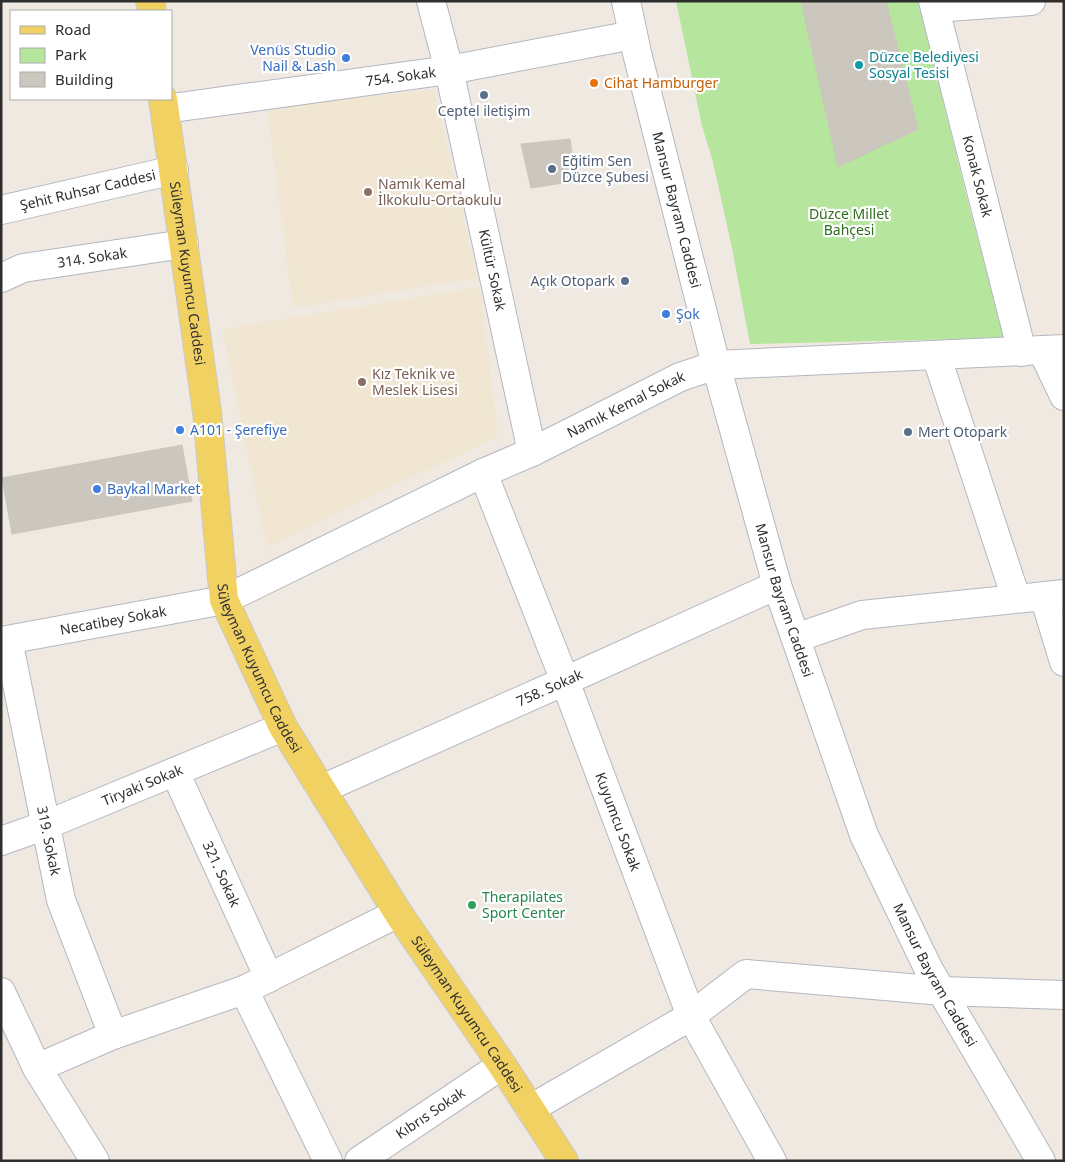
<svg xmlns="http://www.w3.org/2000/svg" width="1065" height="1162" font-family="'Noto Sans',sans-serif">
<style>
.education{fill:#f0e6d1}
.green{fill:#b6e59e}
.building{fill:#cbc7bf;stroke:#cbc5ba}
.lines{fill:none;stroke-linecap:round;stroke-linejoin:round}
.minor-casing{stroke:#b4b7c1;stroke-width:30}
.major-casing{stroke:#c9c9c9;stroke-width:30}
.minor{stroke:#fff;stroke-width:28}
.major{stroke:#f2d163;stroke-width:28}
.shop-dot{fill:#3f7fe0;stroke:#fff;stroke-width:2}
.culture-dot{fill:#0f9aa8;stroke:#fff;stroke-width:2}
.food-dot{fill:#e8710a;stroke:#fff;stroke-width:2}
.service-dot{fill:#5c6f8a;stroke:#fff;stroke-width:2}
.education-dot{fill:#8d6e63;stroke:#fff;stroke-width:2}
.leisure-dot{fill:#2e9e5b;stroke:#fff;stroke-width:2}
.labels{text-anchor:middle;stroke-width:4.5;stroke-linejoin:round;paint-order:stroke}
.shop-label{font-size:14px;fill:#366cbe;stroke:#fff;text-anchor:start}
.culture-label{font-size:14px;fill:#0d838f;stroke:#fff;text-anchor:start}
.street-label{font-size:14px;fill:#2e2e2e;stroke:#fff}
.food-label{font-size:14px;fill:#c56008;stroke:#fff;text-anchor:start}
.service-label{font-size:14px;fill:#4e5e75;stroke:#fff;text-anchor:start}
.education-label{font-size:14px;fill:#785e54;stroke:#fff;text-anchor:start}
.park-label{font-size:14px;fill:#2c6e1b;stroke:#fff}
.leisure-label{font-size:14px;fill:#27864d;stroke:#fff;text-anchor:start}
</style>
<rect width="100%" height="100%" fill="#efe9e1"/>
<g class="education">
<polygon points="434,90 477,278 293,308 267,107"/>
<polygon points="480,287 498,436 267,547 222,329"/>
</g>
<polygon class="green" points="676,1 918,1 970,210 1005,338 750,344 732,248 713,162 702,126"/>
<g class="building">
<polygon points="801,1 886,1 918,129 838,167"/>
<polygon points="570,139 576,181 531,188 521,144"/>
<polygon points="182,445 192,501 12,534 2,478"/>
</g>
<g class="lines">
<defs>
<g id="minor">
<path id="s1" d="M431 1 449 70 532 452"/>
<path id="s2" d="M626 1 637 53 716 365 777 585 864 835 928 968 1041 1161"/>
<path id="s3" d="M933 1 1022 352"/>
<polyline points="935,8 1031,1"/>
<path id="s4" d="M165 109 449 70 633 35"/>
<path id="s5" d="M1 210 174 170"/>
<path id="s6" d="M1 278 23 268 184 244"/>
<polyline points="1042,350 1064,396"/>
<polyline points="936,355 1016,598"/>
<path id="s7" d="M483 473 565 681 691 1016 772 1161"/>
<polyline points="1044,596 1064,662"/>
<polyline points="796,638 862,615 1064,594"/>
<path id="s8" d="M8 640 61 900 113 1035"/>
<path id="s9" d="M1 641 224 600 483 473 532 452 680 377 716 365 1064 349"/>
<path id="s10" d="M175 772 269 978"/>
<path id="s11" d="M322 789 565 681 777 585"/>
<path id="s12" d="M1 841 46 825 283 727"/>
<polyline points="244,990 328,1161"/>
<polyline points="1,992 37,1068 95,1161"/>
<polyline points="37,1068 113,1035 244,990 398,913"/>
<polyline points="530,1109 691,1016 746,974 943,991 1064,995"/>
<path id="s13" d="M359 1161 502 1065"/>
</g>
<g id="major">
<polyline points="150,1 152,11"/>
<path id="s14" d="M163 99 207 412 224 600 283 727 398 913 502 1065 564 1161"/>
</g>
</defs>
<use href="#minor" class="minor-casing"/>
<use href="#major" class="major-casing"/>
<use href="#minor" class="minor"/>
<use href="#major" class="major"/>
</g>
<g class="shop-dot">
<circle cx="346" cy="58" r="5"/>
<circle cx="666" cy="314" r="5"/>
<circle cx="180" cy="430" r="5"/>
<circle cx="97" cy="489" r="5"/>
</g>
<circle class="culture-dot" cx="859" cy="65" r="5"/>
<circle class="food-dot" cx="594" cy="83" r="5"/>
<g class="service-dot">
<circle cx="484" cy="95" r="5"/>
<circle cx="552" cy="169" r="5"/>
<circle cx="625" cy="281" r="5"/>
<circle cx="908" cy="432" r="5"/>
</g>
<g class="education-dot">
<circle cx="368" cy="192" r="5"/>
<circle cx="362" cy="382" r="5"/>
</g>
<circle class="leisure-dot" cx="472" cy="905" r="5"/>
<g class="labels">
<g class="shop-label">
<text x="336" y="55" text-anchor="end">Venüs Studio<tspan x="336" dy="16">Nail &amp; Lash</tspan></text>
<text x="676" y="319">Şok</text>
<text x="190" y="435">A101 - Şerefiye</text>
<text x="107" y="494">Baykal Market</text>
</g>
<g class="culture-label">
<text x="869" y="62">Düzce Belediyesi<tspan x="869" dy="16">Sosyal Tesisi</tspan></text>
</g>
<g class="street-label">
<text dy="5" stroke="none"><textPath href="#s4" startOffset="238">754. Sokak</textPath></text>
<text dy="5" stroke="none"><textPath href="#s3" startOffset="181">Konak Sokak</textPath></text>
<text dy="5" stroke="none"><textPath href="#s5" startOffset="89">Şehit Ruhsar Caddesi</textPath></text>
<text dy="5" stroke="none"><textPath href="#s2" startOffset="215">Mansur Bayram Caddesi</textPath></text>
<text dy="5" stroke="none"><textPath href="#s6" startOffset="94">314. Sokak</textPath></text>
<text dy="5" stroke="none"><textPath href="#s1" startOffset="276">Kültür Sokak</textPath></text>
<text dy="5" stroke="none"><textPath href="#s14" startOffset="176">Süleyman Kuyumcu Caddesi</textPath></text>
<text dy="5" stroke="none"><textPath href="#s9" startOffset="674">Namık Kemal Sokak</textPath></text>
<text dy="5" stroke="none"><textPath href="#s2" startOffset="620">Mansur Bayram Caddesi</textPath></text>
<text dy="5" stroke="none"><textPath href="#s9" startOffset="114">Necatibey Sokak</textPath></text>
<text dy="5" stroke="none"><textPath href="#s14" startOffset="581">Süleyman Kuyumcu Caddesi</textPath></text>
<text dy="5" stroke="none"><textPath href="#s11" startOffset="249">758. Sokak</textPath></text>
<text dy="5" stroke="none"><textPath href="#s12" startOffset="152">Tiryaki Sokak</textPath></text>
<text dy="5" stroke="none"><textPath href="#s7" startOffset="374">Kuyumcu Sokak</textPath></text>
<text dy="5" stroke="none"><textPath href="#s8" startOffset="205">319. Sokak</textPath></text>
<text dy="5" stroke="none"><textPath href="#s10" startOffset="112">321. Sokak</textPath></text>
<text dy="5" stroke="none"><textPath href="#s2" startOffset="1025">Mansur Bayram Caddesi</textPath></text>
<text dy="5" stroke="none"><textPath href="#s14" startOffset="986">Süleyman Kuyumcu Caddesi</textPath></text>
<text dy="5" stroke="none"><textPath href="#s13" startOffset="86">Kıbrıs Sokak</textPath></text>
</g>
<g class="food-label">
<text x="604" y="88">Cihat Hamburger</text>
</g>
<g class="service-label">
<text x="484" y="116" text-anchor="middle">Ceptel iletişim</text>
<text x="562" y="166">Eğitim Sen<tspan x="562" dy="16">Düzce Şubesi</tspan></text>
<text x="615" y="286" text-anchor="end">Açık Otopark</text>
<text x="918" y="437">Mert Otopark</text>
</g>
<g class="education-label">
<text x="378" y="189">Namık Kemal<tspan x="378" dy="16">İlkokulu-Ortaokulu</tspan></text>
<text x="372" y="379">Kız Teknik ve<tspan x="372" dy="16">Meslek Lisesi</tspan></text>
</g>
<g class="park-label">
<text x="849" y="219">Düzce Millet<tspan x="849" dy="16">Bahçesi</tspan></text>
</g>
<g class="leisure-label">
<text x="482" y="902">Therapilates<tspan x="482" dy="16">Sport Center</tspan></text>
</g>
</g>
<rect width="1065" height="1162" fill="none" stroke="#2e2e2e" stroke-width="5"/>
<rect x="10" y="10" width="162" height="90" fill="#ffffff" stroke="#ababab"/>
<rect x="20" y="26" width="25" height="8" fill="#f2d163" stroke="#ababab"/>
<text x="55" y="35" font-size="15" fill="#2e2e2e">Road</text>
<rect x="20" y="48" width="25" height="15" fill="#b6e59e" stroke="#ababab"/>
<text x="55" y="60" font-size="15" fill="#2e2e2e">Park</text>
<rect x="20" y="72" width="25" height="15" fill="#cbc7bf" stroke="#ababab"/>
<text x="55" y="85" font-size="15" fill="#2e2e2e">Building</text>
</svg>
